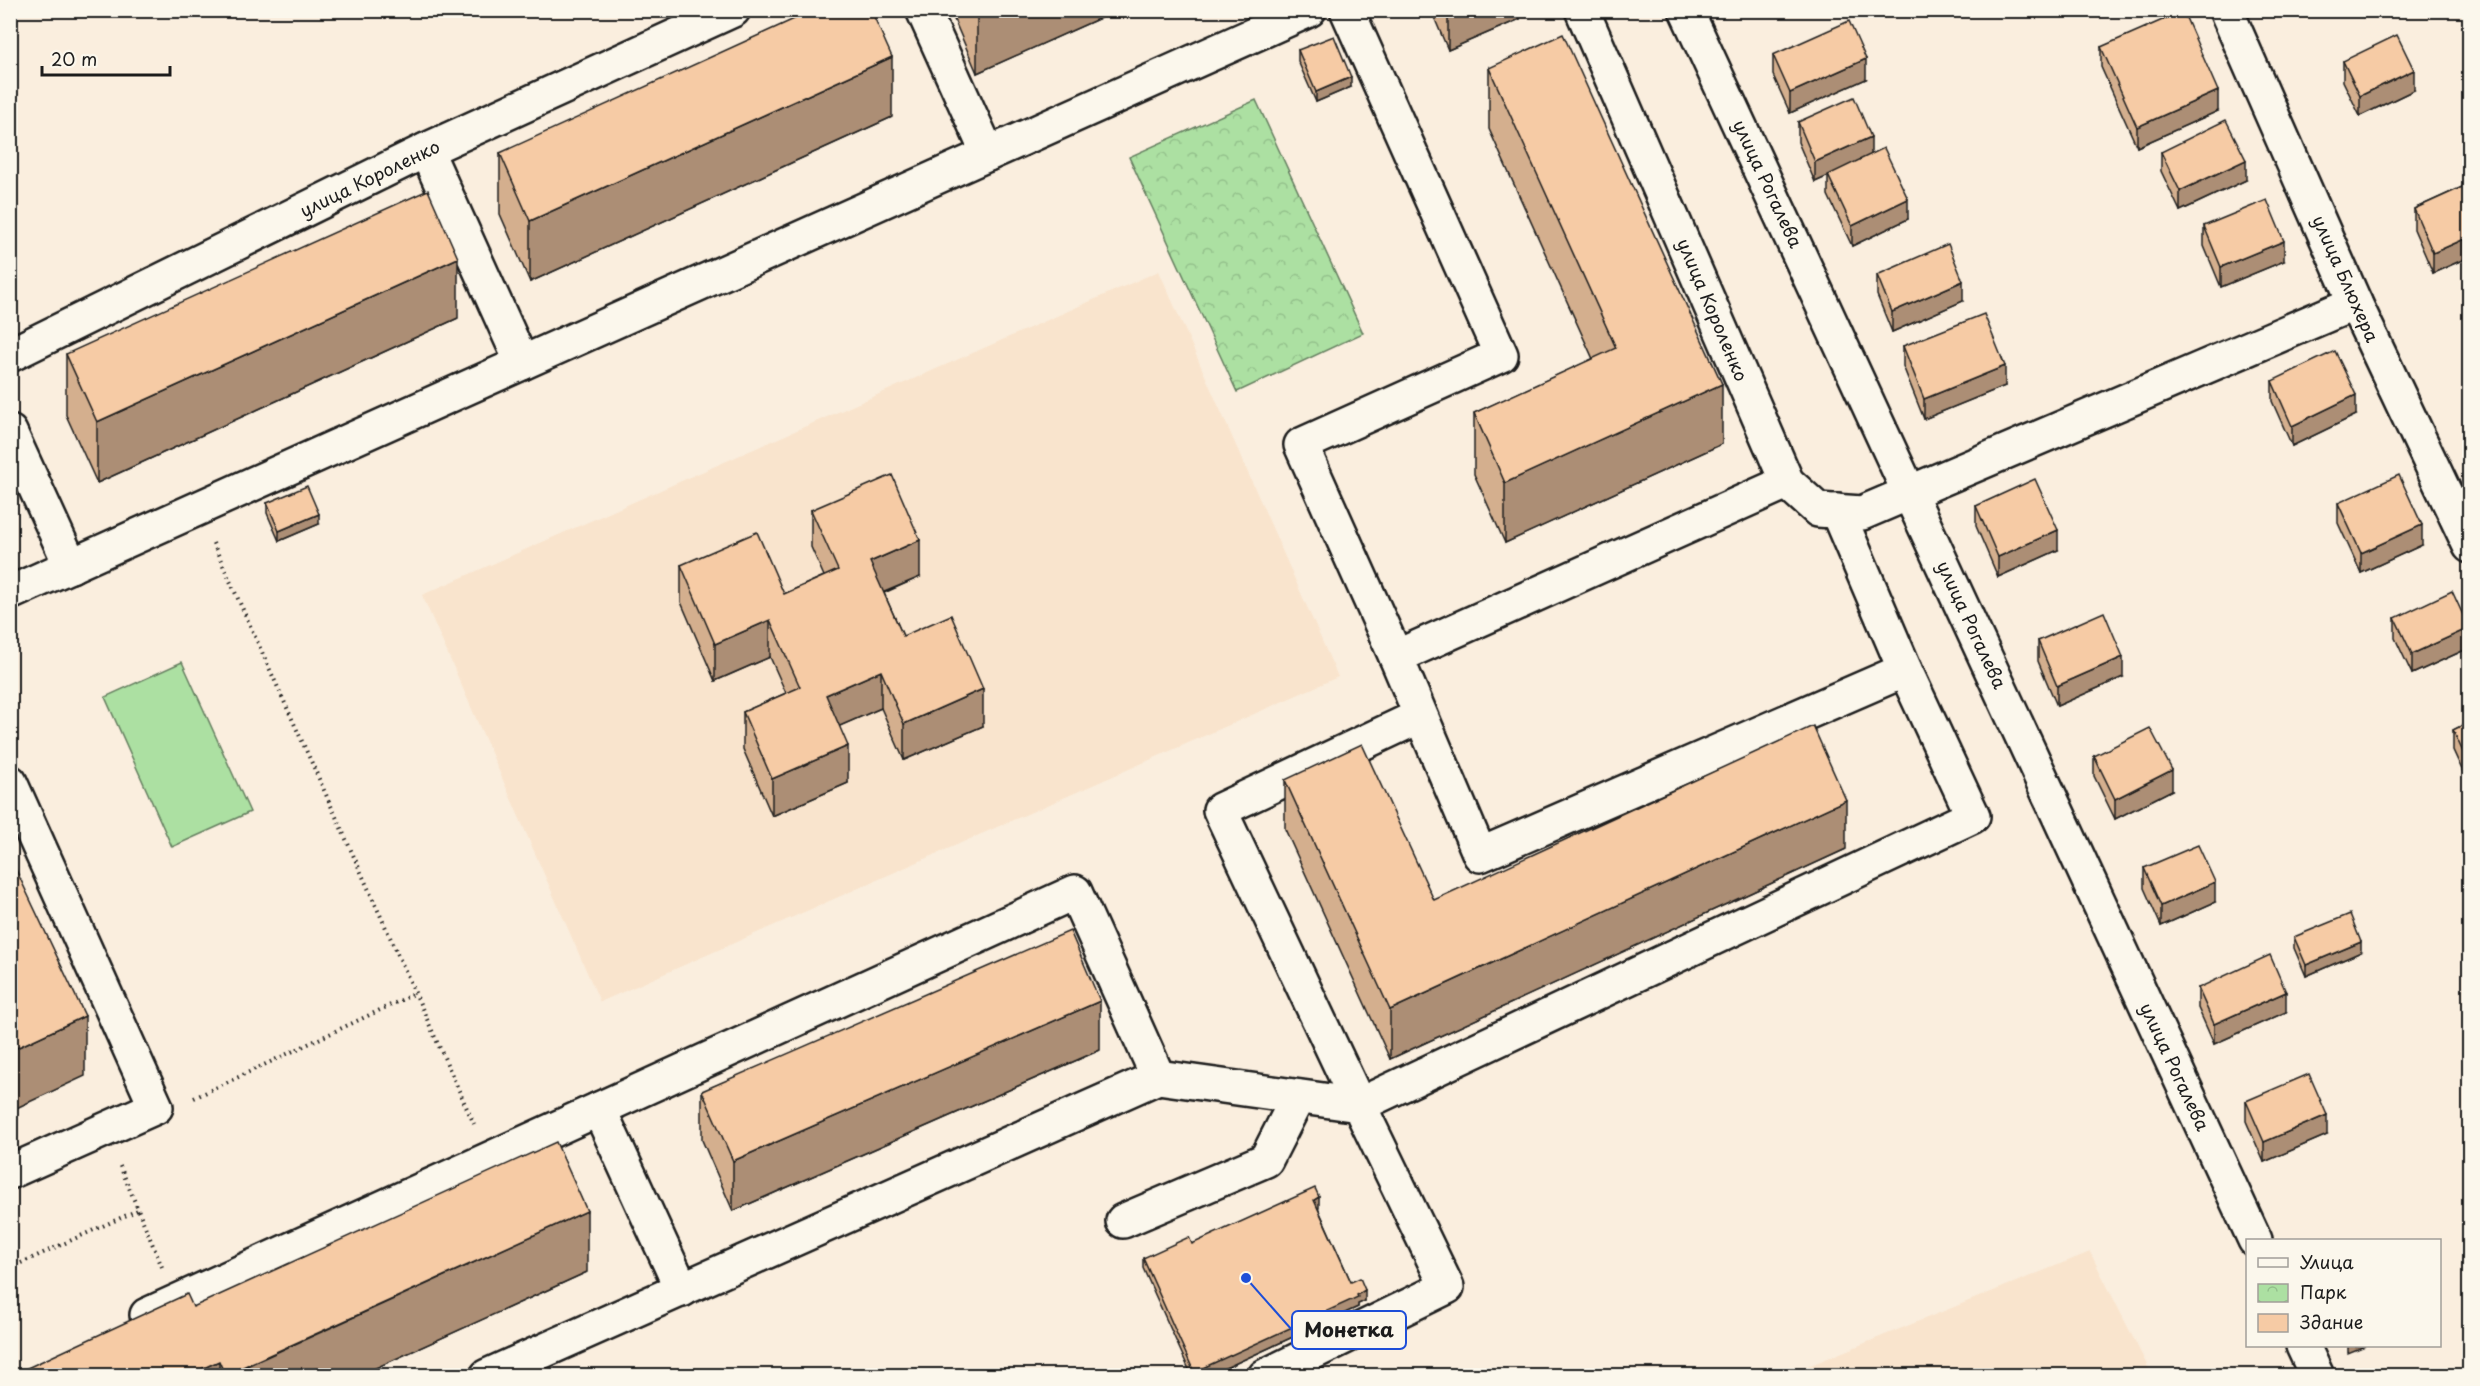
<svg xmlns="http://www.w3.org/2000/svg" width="2480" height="1386" font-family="'Playpen Sans',sans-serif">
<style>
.built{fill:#f9e4cd}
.park{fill:url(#park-crowns);stroke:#647e5f;stroke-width:1.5}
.pitch{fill:#ace0a2;stroke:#647e5f;stroke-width:1.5}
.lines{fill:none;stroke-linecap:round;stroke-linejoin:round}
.minor-casing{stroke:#1c1c1c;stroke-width:38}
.path{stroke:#1c1c1c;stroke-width:4;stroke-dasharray:1.5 4.5;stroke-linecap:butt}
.minor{stroke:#fbf7ec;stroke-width:33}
.wall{fill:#d4af8e;stroke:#1c1c1c;stroke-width:1.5}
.shaded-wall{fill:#ac8e74;stroke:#1c1c1c;stroke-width:1.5}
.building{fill:#f6cba5;stroke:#1c1c1c;stroke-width:1.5}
.labels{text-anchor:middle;stroke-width:5;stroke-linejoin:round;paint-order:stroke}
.street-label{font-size:18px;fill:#1c1c1c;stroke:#fbf7ec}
.leader{fill:none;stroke:#1d4ed8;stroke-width:2}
.callout-dot{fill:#1d4ed8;stroke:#fbf7ec;stroke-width:2}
.callout{fill:#fbf7ec;stroke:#1d4ed8;stroke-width:2}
.callout-label{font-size:20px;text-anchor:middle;font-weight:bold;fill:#1c1c1c}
</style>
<defs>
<pattern id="park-crowns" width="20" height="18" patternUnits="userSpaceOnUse" patternTransform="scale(1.5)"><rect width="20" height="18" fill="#ace0a2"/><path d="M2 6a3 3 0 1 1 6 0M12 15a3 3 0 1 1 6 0" fill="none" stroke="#93c08b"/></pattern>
</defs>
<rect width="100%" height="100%" fill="#faeede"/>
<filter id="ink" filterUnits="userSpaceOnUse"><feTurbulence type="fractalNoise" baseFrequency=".0167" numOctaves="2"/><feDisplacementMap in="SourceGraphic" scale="12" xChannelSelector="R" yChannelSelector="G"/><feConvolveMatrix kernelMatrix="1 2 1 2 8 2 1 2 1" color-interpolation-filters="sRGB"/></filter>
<g filter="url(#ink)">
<g class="built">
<polygon points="1159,271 1338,677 600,1002 422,595"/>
<polygon points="2090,1252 2152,1375 1786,1375"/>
</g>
<polygon class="park" points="1256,100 1363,333 1237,392 1129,157"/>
<polygon class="pitch" points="182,662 250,812 172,847 105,697"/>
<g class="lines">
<defs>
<g id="minor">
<polyline points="923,10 988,154 1309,10"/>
<polyline points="1347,10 1501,355 1301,445 1396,657 1787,482"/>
<polyline points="1582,10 1787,482 1818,510 1862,513 2355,303"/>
<polyline points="1686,10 2255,1240"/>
<polyline points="2226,10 2355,303 2470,546"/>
<polyline points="10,355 426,150 733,10"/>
<polyline points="522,363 988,154"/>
<polyline points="10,432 71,566"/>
<polyline points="10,593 522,363 426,150"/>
<polyline points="1396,657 1480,855 1905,670 1837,511"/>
<polyline points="1420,716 1220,810 1359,1105 1973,816 1905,670"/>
<polyline points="10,782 156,1107 10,1172"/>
<polyline points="1158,1077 1359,1105 1447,1287 1265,1376"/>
<polyline points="599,1109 682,1290"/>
<polyline points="1123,1221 1266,1160 1298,1097"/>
<polyline points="147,1315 1075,892 1158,1077 487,1376"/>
<polyline points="2303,1346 2317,1376"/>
</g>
</defs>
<use href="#minor" class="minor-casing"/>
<g class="path">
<polyline points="213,543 474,1124"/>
<polyline points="194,1098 416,993"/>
<polyline points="120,1166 162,1267"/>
<polyline points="10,1268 138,1210"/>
</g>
<use href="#minor" class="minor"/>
</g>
<g class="wall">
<polygon points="950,10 1118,10 977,73"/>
<polygon points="1431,10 1520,10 1520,19 1448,50"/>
<polygon points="2101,47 2218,111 2137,147 2101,67"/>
<polygon points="1298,50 1351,87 1316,102 1298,61"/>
<polygon points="1773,55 1866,79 1790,113 1773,75"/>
<polygon points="2343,61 2414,90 2360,116 2343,81"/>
<polygon points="1489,68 1722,444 1505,543 1474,474 1474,413 1593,359 1489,129"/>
<polygon points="892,117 530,282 500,214 500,153"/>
<polygon points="1798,122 1871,154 1908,219 1852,246 1828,195 1828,176 1815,182 1798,142"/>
<polygon points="2161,152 2246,180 2180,211 2161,171"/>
<polygon points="2469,184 2469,257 2433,273 2414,229 2414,209"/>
<polygon points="2204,226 2284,261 2221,287 2204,246"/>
<polygon points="1877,275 1963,301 1892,332 1877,295"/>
<polygon points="458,318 97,483 66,415 66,354"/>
<polygon points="1903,346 2005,386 1924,419 1903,366"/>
<polygon points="2272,381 2356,415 2292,446 2272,401"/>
<polygon points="267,503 319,524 279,541 267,513"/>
<polygon points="2338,503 2422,545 2361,573 2338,523"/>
<polygon points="1976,506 2058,550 1998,577 1976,526"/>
<polygon points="811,510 920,577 884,593 903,636 983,726 904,760 881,708 839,726 848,783 772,816 743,749 743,712 786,693 770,657 715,681 681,602 681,565 784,594 824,576 811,547"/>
<polygon points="2395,618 2469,648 2412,674 2395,638"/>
<polygon points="2038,641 2123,677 2057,706 2038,661"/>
<polygon points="2469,722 2469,785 2453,750 2453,730"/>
<polygon points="2094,756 2172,790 2115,819 2094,776"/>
<polygon points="1285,780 1434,900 1846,849 1390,1059 1285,829"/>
<polygon points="2144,868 2215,902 2161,926 2144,888"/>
<polygon points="2294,937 2361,952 2306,976 2294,948"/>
<polygon points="2198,988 2286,1012 2214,1044 2198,1008"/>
<polygon points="1100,1050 733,1211 702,1140 702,1091"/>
<polygon points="2246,1101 2327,1135 2264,1162 2246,1121"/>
<polygon points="1318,1208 1351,1282 1365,1301 1358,1304 1358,1307 1208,1376 1192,1376 1143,1268 1143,1258 1319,1208"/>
<polygon points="587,1272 358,1376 10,1376 193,1307"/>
</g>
<g class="shaded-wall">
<polygon points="981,10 1118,10 977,73 977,12"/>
<polygon points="1448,10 1520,10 1520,19 1448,50"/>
<polygon points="892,57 892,117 530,282 530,221"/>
<polygon points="1866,59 1866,79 1790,113 1790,93"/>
<polygon points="2414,70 2414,90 2360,116 2360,96"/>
<polygon points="1351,77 1351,87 1316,102 1316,92"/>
<polygon points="2218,91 2218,111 2137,147 2137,127"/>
<polygon points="1871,137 1871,157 1815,182 1815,162"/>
<polygon points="2246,160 2246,180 2180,211 2180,191"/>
<polygon points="1908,199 1908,219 1852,246 1852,226"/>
<polygon points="2469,237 2469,257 2433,273 2433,253"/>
<polygon points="2284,241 2284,261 2221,287 2221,267"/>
<polygon points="458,258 458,318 97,483 97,422"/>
<polygon points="1963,281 1963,301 1892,332 1892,312"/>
<polygon points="2005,366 2005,386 1924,419 1924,399"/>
<polygon points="1722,384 1722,444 1505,543 1505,483"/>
<polygon points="2356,395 2356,415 2292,446 2292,426"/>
<polygon points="319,514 319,524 279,541 279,531"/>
<polygon points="2422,525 2422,545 2361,573 2361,553"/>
<polygon points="2058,530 2058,550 1998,577 1998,557"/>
<polygon points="920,540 920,577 870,598 870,562"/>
<polygon points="770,620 770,657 715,681 715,644"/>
<polygon points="2469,628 2469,648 2412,674 2412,654"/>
<polygon points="2123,657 2123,677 2057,706 2057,686"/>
<polygon points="881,671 881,708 826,732 826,695"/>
<polygon points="983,689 983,726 904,760 904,724"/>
<polygon points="848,746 848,783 772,816 772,779"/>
<polygon points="2172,770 2172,790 2115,819 2115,799"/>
<polygon points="1846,800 1846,849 1390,1059 1390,1010"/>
<polygon points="2215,882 2215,902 2161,926 2161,906"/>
<polygon points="2361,942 2361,952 2306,976 2306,965"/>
<polygon points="2286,992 2286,1012 2214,1044 2214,1024"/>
<polygon points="1100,1001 1100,1050 733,1211 733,1161"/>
<polygon points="85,1016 85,1076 10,1111 10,1051"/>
<polygon points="2327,1115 2327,1135 2264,1162 2264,1142"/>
<polygon points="1319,1197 1319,1208 1314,1210 1314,1200"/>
<polygon points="587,1211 587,1272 358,1376 225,1376"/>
<polygon points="1365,1290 1365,1301 1358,1304 1358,1307 1208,1376 1194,1376 1194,1372"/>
<polygon points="2348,1346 2365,1346 2348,1353"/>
<polygon points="219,1361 219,1376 186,1376"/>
</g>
<g class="building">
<polygon points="814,10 871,10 892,57 530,221 500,153"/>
<polygon points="2183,11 2218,91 2137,127 2101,47"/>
<polygon points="1849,21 1866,59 1790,93 1773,55"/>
<polygon points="1563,34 1722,384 1505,483 1474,413 1616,348 1489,68"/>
<polygon points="2397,35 2414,70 2360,96 2343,61"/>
<polygon points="1334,36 1351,77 1316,92 1298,50"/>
<polygon points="1854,97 1871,137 1815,162 1798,122"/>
<polygon points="2226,120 2246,160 2180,191 2161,152"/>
<polygon points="1884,148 1908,199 1852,226 1828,175"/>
<polygon points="2469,184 2469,237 2433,253 2414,209"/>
<polygon points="428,190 458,258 97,422 66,354"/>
<polygon points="2267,200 2284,241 2221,267 2204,226"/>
<polygon points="1948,244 1963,281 1892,312 1877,275"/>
<polygon points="1984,314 2005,366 1924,399 1903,346"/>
<polygon points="2335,351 2356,395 2292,426 2272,381"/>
<polygon points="892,475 920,540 870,562 903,636 951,615 983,689 904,724 881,671 826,695 848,746 772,779 743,712 800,687 770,620 715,644 681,565 757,532 784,594 838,570 811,510"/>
<polygon points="2399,475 2422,525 2361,553 2338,503"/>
<polygon points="2035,479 2058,530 1998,557 1976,506"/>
<polygon points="307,486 319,514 279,531 267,503"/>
<polygon points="2452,591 2469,628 2412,654 2395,618"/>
<polygon points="2104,612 2123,657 2057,686 2038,641"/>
<polygon points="2469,722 2469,765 2453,730"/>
<polygon points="1813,726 1846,800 1390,1010 1285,780 1362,744 1434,900"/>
<polygon points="2150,728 2172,770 2115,799 2094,756"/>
<polygon points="2198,845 2215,882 2161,906 2144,868"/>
<polygon points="10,857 85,1016 10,1051"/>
<polygon points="2350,914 2361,942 2306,965 2294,937"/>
<polygon points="1070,931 1100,1001 733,1161 702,1091"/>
<polygon points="2270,955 2286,992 2214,1024 2198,988"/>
<polygon points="2309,1074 2327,1115 2264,1142 2246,1101"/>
<polygon points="556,1142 587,1211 225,1375 219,1361 186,1376 10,1376 187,1294 193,1307"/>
<polygon points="1315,1188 1319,1197 1314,1200 1351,1282 1360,1278 1365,1290 1357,1295 1358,1297 1194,1372 1143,1258 1189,1237 1192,1244"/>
</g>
</g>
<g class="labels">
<g class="street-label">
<text transform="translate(370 179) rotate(-26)" y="6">улица Короленко</text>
<text transform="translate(1767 184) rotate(65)" y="6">улица Рогалева</text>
<text transform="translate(2345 279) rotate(66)" y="6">улица Блюхера</text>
<text transform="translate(1712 310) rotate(67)" y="6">улица Короленко</text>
<text transform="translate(1971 625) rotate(65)" y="6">улица Рогалева</text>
<text transform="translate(2174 1067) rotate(65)" y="6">улица Рогалева</text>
</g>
</g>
<path class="leader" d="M1246 1278L1292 1330"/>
<circle class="callout-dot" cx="1246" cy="1278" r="6"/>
<rect class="callout" x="1292" y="1311" width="114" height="38" rx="6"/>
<g class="callout-label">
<text x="1349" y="1337">Монетка</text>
</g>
<rect width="2480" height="1386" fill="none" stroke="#fbf7ec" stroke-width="36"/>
<rect x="18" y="18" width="2444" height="1350" fill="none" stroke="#1c1c1c" stroke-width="2" filter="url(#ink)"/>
<rect x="2246" y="1239" width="195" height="108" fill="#fbf7ec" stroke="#a29f99" stroke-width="1.5"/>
<rect x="2258" y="1258" width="30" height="9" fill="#fbf7ec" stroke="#a29f99" stroke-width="1.5"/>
<text x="2300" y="1269" font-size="18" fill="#1c1c1c">Улица</text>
<rect x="2258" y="1284" width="30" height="18" fill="url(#park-crowns)" stroke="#a29f99" stroke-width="1.5"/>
<text x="2300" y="1299" font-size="18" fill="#1c1c1c">Парк</text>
<rect x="2258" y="1314" width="30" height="18" fill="#f6cba5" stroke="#a29f99" stroke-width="1.5"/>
<text x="2300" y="1329" font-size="18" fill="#1c1c1c">Здание</text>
<path d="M42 66v9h128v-9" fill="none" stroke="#1c1c1c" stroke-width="3"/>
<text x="51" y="66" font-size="18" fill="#1c1c1c" stroke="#fbf7ec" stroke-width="4.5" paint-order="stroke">20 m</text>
</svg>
